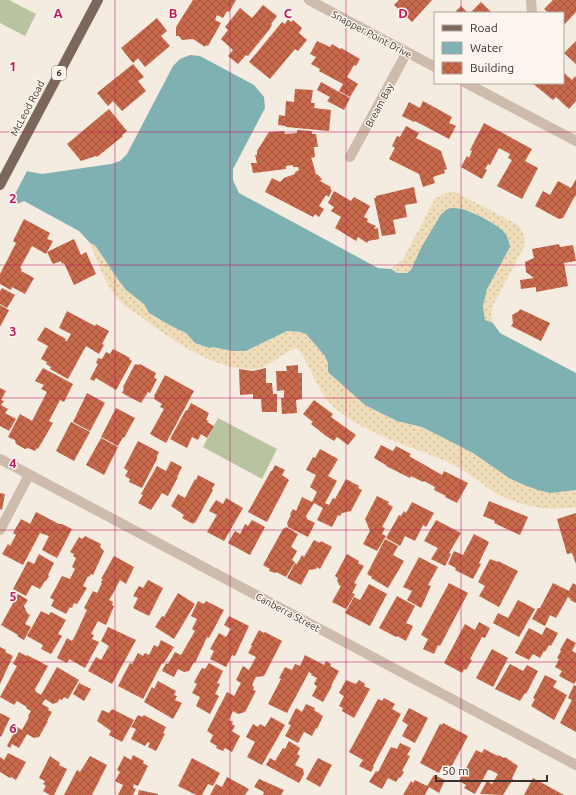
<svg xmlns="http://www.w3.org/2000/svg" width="576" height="795" font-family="Ubuntu,sans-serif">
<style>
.sand{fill:url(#sand-dots)}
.pitch{fill:#b8c4a0}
.water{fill:#7fb0b2}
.pier{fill:#f4ebe1}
.building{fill:url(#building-cross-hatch)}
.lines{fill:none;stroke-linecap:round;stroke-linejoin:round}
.minor{stroke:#cdbbac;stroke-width:10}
.major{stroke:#7d675c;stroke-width:10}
.grid{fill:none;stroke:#c2185b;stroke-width:1;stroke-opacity:0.55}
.labels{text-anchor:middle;stroke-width:3;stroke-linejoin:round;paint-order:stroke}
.shield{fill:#fbf5ee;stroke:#756b66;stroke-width:1}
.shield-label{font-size:9px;font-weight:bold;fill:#3b302b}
.street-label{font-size:10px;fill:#3b302b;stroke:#fbf5ee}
.grid-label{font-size:13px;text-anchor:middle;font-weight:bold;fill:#c2185b;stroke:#fbf5ee;stroke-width:3;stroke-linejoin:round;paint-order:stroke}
</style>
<defs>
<pattern id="sand-dots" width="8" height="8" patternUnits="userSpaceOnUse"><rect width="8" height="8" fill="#efdcb8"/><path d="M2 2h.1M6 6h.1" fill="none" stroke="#cebd9e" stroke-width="1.8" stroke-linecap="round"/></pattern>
<pattern id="building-cross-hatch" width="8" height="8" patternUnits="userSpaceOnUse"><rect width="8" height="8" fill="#c8694b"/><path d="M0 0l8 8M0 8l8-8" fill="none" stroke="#a4573f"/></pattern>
</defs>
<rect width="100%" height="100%" fill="#f4ebe1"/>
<g class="sand">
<path d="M455 192 518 225C523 231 525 237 525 245L493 305 491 314 493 323 485 320 483 306 484 300 502 230 464 209 452 208 444 211 422 248 411 270 407 273H397L391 269 403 259 435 199 445 193Z"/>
<path d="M90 243 95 245 119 281 126 290 144 304 146 309 156 318 186 333 199 345 209 348 213 347 232 351H246L287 331 300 332 306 334 325 356 328 363V371L414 426 422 427 473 453 509 478 524 485 564 491 576 490V507C561 509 546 510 531 506 519 503 505 499 494 492 481 483 469 473 454 465 414 446 369 437 335 408 317 392 312 367 298 349 289 347 270 368 255 369 215 371 172 340 141 317 133 311 125 307 119 300 105 284 98 263 90 243Z"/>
</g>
<g class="pitch">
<polygon points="0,0 9,0 36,14 25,36 0,23"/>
<polygon points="218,418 277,449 262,479 203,447"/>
</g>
<path class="water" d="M190 55 200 56 254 85 264 97 265 108 233 169V180L239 193 378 268 391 269 397 273H407L411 270 421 248 440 216C444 211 447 208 453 208 465 207 493 222 502 230 507 234 509 241 510 247L487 289 483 306 485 320 493 323 500 333 576 373V490L550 493 538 490 524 485 509 478 473 453 422 427 397 421 365 405 329 373 328 371V363L325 356 306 334 300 332 287 331 246 351H232L213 347 209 348 195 343 186 333 171 326 149 313 144 304 126 290 119 281 95 245 90 243 79 231 24 201 17 204 0 198V166L42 174 111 164 120 161 127 154 173 66 180 59Z"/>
<polygon class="pier" points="0,164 28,169 10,204 0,200"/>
<g class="building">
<polygon points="193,0 236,0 229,12 227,11 223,18 217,15 215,20 221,23 208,46 206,45 205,47 193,39 182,40 179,36 176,36 176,27"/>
<polygon points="399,0 432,0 412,22 394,5"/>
<polygon points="553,0 576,0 576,12 563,26 563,13 549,13 544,9"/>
<polygon points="481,2 492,13 470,13"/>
<polygon points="263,5 277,16 271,24 272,25 269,30 248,56 246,55 238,64 228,56 233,50 221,39 228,30 225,27 240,8 252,18"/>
<polygon points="461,6 468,13 454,13"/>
<polygon points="157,18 167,31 161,36 170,46 145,67 138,58 133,63 121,48"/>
<polygon points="288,19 291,22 293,20 302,28 299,33 307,40 298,51 295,49 270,79 249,62 282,22 285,24"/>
<polygon points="317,41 330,47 332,44 340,49 341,48 360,59 356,66 354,65 347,77 358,84 350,97 339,91 343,84 319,71 320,69 311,64 316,57 310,54"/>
<polygon points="576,41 576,64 564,53"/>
<polygon points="133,64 144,77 138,81 146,91 122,111 113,101 108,106 97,93"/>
<polygon points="563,72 572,80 575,76 576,78 576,101 569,109 556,97 553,100 532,83 563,83"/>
<polygon points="321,82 350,98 344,110 327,101 330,97 317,90"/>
<polygon points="295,89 313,90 311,103 315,103 314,108 331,110 329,131 286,127 286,126 278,125 279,115 285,116 286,101 294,102"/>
<polygon points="423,101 452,117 449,123 456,126 449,139 415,121 414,122 402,116 409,102 420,108"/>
<polygon points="109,109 127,131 122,135 123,136 97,157 96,156 81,161 67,144"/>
<polygon points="484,123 532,149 525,161 538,168 522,199 497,186 512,160 508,158 510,154 499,148 490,165 488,164 485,169 487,170 482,179 461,167 467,156 469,158 472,151 470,150"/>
<polygon points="406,126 419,133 416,138 441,151 447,169 444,170 445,173 433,177 435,183 423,187 419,174 389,159 395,148 392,146 397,136 400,137"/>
<polygon points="297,130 312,131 312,134 316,134 318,147 314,147 315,157 311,158 313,163 316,175 317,174 322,179 320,181 331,187 330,189 332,190 329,197 326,195 319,206 324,209 319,217 315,214 313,217 265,192 272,178 280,182 284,178 295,174 295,172 299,170 298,167 293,167 293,165 286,166 286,169 253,173 251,163 257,163 255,155 257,155 257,151 269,132 284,131 285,134 297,133"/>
<polygon points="576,179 576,196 575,196 563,218 559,219 535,206 543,191 550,195 558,181 571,188"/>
<polygon points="414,187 417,203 405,205 407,217 393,220 396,234 382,236 374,198 376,198 376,196"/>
<polygon points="334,191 351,201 354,197 370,206 364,217 368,219 367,222 376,226 374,229 378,228 379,239 368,241 367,243 358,237 356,241 335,228 341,217 331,211 334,207 328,203"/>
<polygon points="24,219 50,233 47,239 53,241 46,254 32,246 20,268 22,269 21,271 34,278 25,294 12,287 11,290 0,284 0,274 16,243 13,241"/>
<polygon points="74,239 81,255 86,252 96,274 74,285 64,263 62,264 61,261 53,264 47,252"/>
<polygon points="559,244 560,247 573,245 576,261 564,263 568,286 536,292 536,287 521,289 520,280 534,278 526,272 525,262 534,258 532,249"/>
<polygon points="2,288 15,295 7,308 0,304 0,291"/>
<polygon points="0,305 9,310 0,327"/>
<polygon points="520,309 550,323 541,341 511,326 513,323 512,315 519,311"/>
<polygon points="67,311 95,326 96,324 109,331 102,344 104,345 99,354 86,346 68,379 50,369 51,367 46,364 47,362 41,359 48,346 37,340 45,327 66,339 65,341 67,341 71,334 59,328"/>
<polygon points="113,349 130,358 129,359 132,361 116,390 96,378 94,381 90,379 98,364 96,363 98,358 102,359 106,352 110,354"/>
<polygon points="135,364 139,365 140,364 156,373 154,378 157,379 150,393 148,392 141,403 122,393 124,388 123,387"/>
<polygon points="298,365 298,373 302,373 302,399 296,400 297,413 282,414 281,398 284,398 284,390 277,391 276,371 287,371 286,366"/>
<polygon points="43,368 73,384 64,402 60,400 49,421 53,423 38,449 37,448 35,451 28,448 25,449 16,444 15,440 8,437 20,414 32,421 47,392 41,389 44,385 35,381"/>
<polygon points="266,368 266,383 272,383 273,394 277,394 277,412 262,412 261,399 253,399 253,394 240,395 239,369 253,371"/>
<polygon points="165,375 194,391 166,443 150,434 164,409 160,407 162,404 154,399 155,396 154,396"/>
<polygon points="0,388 6,391 1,400 4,401 1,405 8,409 5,413 16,419 9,431 0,426"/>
<polygon points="87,393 105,403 90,431 73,422"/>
<polygon points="314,400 333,414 331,417 356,435 348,445 337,437 334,441 326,436 311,424 313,422 303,414"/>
<polygon points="191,403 209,413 206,420 209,421 207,422 214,426 207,438 201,434 198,440 192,437 187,448 170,439 186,410 187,411"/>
<polygon points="116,408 135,418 124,438 123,437 118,446 101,437"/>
<polygon points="71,422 90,432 74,461 56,451"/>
<polygon points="101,438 118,447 104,475 86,465"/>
<polygon points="138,441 159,452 157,456 157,459 142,488 129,482 130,479 125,476 128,471 124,468"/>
<polygon points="381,445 393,451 396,446 411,454 409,456 442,475 444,471 468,483 457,503 445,497 446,496 434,490 435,487 424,481 423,482 411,476 410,478 386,466 386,465 374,458"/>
<polygon points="320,449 338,459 328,476 337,481 325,503 329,505 333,498 335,499 346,479 359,486 358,488 362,490 351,511 342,513 340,516 338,515 332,527 317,520 323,508 314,503 306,516 307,519 315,523 308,537 288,527 287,523 291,515 290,514 293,509 296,511 302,497 312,502 317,492 310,487 316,475 306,470 313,457 315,458"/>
<polygon points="171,461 182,467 177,477 178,477 168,496 162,493 151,510 138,503 143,495 141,494 157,466 166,471"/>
<polygon points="275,465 285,470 282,475 289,480 267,522 248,512 271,471 272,471"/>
<polygon points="198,475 215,484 212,489 213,490 195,523 194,522 193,524 182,518 184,515 171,506 178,494 185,498 195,479 196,480"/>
<polygon points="0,493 5,494 2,510 0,509"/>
<polygon points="377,496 389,502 388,504 393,507 382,527 385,528 382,534 386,536 377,551 363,544 370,531 365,519"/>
<polygon points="226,498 243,508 224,541 207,532 217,515 209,511 216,500 223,504"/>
<polygon points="489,501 528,517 520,535 494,523 495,521 483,516"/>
<polygon points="412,502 434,513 426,527 423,525 415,541 405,536 400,546 386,538 399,515 401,516 404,511 406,513"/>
<polygon points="36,512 59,524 62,524 72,529 57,558 42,550 49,536 40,533 23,565 2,554 8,544 10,546 16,535 13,533 21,519 30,524"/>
<polygon points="576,513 576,564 572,553 567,554 557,519"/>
<polygon points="252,520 265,527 250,555 228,543 235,531 240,534 245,524 248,526"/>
<polygon points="436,520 461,533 449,553 451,554 445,566 431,559 438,548 424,541"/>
<polygon points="286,527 298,534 291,547 297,551 292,560 295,562 286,577 276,572 275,573 269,571 270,569 263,565 283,529"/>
<polygon points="474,534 489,542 479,563 481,564 473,579 455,570 456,568 448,564 454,551 463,555"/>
<polygon points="85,536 101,544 100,547 104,551 93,575 91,574 89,577 88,576 83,586 87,588 84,593 77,604 74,603 72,608 70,607 66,614 51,606 54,600 50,598 62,576 70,579 75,569 72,567 76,558 73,556 74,554 70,552 79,537 82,539"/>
<polygon points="385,539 398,546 393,555 404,561 388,588 371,578 372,577 367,574"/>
<polygon points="314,540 320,543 321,541 332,547 320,569 317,567 316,569 309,570 301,585 287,578 295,563 297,564 302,555 304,557"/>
<polygon points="39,554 54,563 48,575 49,576 46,581 45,581 40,589 32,585 26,596 13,589 28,561 34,564"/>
<polygon points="347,554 359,561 358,563 364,566 354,583 357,584 352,593 355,594 346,609 332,602 341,586 339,585 337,580 338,578 335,576"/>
<polygon points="114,556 134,567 126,584 120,580 112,595 109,600 113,602 112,605 114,606 106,625 98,621 91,634 94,635 92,639 99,642 85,668 69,659 67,663 57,658 67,638 72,641 75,636 85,614 87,610 84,608 93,591 97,593 102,583 101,582 103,579 101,579"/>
<polygon points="419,557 438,567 428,585 431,586 421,608 407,600 412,591 403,587"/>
<polygon points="490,559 498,562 498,561 518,571 499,607 479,596 485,586 478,582"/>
<polygon points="148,580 163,588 149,616 133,608 138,598 133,596 139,586 143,588"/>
<polygon points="449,583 468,593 440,646 438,645 434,654 423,649 428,639 421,635"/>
<polygon points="553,583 569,591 573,583 576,585 576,603 570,600 571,599 568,597 556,618 550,615 545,626 532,619 538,608 540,608"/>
<polygon points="369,584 387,594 370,626 345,613 354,597 360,600"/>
<polygon points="178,593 195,604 174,639 155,627 162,616 164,617"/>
<polygon points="18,594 28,600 24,606 27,613 30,615 25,624 31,627 24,640 17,636 18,635 1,625"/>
<polygon points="397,596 415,606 406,623 413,626 406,641 397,636 396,637 379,628"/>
<polygon points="518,600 535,609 519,637 493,623 498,613 508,618"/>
<polygon points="198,601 204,604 206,601 224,610 209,638 207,637 195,663 194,662 189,671 184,672 178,669 174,677 162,671 166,663 168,664 175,652 181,655 195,631 192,629 197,619 191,616"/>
<polygon points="41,611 49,615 51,612 66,620 58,634 62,636 51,654 41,649 43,645 27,636"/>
<polygon points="229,616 249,626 235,656 232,655 226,667 210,659 214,651 210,649 219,633 226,637 231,629 224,625"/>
<polygon points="479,622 490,628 485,638 482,637 470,659 472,660 466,670 464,669 462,673 444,663 465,624 475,630"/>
<polygon points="108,627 136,640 112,684 88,671 96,657 101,660 109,646 101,641"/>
<polygon points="546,627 558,633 551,646 549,645 545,652 544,651 540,658 533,654 529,660 515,653 529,628 542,635"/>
<polygon points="259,630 264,633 265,632 282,641 264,676 256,677 252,685 254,687 253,690 256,691 245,712 238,714 233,711 229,720 233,722 232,724 235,726 232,731 240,736 232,752 225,748 223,751 216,748 217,746 210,742 213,735 207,731 227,692 234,696 241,683 236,680 243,666 249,670 256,657 248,653 252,646 251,645"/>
<polygon points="567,638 576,643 572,651 576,653 576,681 574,684 559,676 562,671 555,667 559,659 557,658 561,651 560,650"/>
<polygon points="161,640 174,647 163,664 162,663 143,699 118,686 130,663 132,664 138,653 143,656 145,653 149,655 154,645 158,647"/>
<polygon points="0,647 6,650 5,652 13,656 0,684"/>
<polygon points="492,649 508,658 493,687 476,678"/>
<polygon points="19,652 26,656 27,655 48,666 35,689 36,692 41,695 57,667 79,680 68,699 64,697 62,700 59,699 58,702 53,704 45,699 42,704 49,708 48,710 52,712 47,721 48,721 39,737 34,738 27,734 19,748 12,744 10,748 7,746 17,727 22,730 29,717 28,716 31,711 26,708 27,707 17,701 14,705 0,697 17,666 13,664"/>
<polygon points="305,655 324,665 326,661 331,664 330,666 339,671 331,686 332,686 323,702 312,696 317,686 314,684 317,678 311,675 312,674 309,672 287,713 268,704 281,679 279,678 285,667 292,670 295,664 300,666"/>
<polygon points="209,663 223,671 217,683 220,684 215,694 219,696 210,714 196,706 200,697 192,693 197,684 194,682 202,668 205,669"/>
<polygon points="510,664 523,671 527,665 538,671 526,694 525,693 520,701 495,689"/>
<polygon points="545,675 557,681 553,687 567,695 554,720 531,706 535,699 533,698"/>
<polygon points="346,680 356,684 359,680 365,684 364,686 370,689 354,718 342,711 343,708 339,706 344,696 339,693"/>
<polygon points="158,681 176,691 174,695 177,696 175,700 182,703 173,719 144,702 152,687 154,689"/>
<polygon points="79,683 91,689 84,701 73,694"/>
<polygon points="574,685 576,686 576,732 560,723 572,700 568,698"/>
<polygon points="384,698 395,704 392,709 401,714 373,766 374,767 371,772 359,766 363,760 349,752 378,699 382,701"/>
<polygon points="306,704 315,708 314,710 323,716 317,729 316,728 312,736 304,732 298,743 285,736 291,725 288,724 296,708 302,712"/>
<polygon points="409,708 428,718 415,743 402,736 408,725 402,721"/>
<polygon points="112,709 134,720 122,742 109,735 111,731 97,721 102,710 109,713"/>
<polygon points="0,713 10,718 1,737 0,736"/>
<polygon points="138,715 142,717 144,715 166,727 163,733 165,734 156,751 148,747 150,743 148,742 145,746 131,739 136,729 131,727"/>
<polygon points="271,717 285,725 262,765 247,757 255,742 246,737 253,724 258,727 260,724 265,727"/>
<polygon points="443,723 468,736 449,771 442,767 439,773 420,763 440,724 442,725"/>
<polygon points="289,741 300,748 297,754 300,756 295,765 303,769 304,774 299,783 266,765 270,758 275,761 283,748 285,749"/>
<polygon points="400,743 411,748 407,755 410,756 402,771 404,772 400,778 399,777 396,782 388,778 382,789 369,782 376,771 378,772 391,747 397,749"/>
<polygon points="484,749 498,756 498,755 504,758 505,757 518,766 512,778 513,779 503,795 480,794 487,781 492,784 498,774 490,770 488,770 475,794 464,788 466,785 459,781 476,750 482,753"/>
<polygon points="8,753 26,762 16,780 11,777 10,778 0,772 0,757 4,760"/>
<polygon points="133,755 144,761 143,763 148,766 138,786 134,784 133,788 136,789 133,795 118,795 123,785 115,781 120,772 117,770 124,756 131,760"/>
<polygon points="50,756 60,763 59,765 67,769 54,795 50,795 43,791 46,786 43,784 45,781 39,778"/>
<polygon points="90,756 107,765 92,795 64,795 77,770 80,772"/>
<polygon points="192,758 220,773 213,786 208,784 202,795 196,795 178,786"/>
<polygon points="318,758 332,765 320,787 306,779"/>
<polygon points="434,775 445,780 439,793 429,787 425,795 403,795 411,781 413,783 415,780 427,786"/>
<polygon points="227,777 249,789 245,795 210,795 216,784 222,787"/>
<polygon points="533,778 564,795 524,795"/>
<polygon points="259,779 284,790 281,795 263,795 264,792 254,787"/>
<polygon points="139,790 158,794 158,795 138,795"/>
</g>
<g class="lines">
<g class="minor">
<polyline points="309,0 435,67"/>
<polyline points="531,0 532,13"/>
<polyline points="466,83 576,141"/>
<polyline points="350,157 407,52"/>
<polyline points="0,459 576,765"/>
<polyline points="0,530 29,475"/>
</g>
<polyline class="major" points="0,185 98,0"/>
</g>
<path class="grid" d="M115 0V795M230 0V795M346 0V795M461 0V13M461 83V795M0 132H576M0 265H576M0 398H576M0 530H576M0 662H576"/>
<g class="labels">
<rect class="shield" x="52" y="66" width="14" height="14" rx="3"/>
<g class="shield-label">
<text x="59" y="76">6</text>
</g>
<g class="street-label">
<text transform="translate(372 34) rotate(28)" y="4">Snapper Point Drive</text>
<text transform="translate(379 105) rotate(-62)" y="4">Bream Bay</text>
<text transform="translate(27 108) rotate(-62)" y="4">McLeod Road</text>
<text transform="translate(288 612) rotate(28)" y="4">Canberra Street</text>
</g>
</g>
<g class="grid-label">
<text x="58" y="18">A</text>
<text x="173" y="18">B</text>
<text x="288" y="18">C</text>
<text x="403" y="18">D</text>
<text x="13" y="71">1</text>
<text x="13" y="203">2</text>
<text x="13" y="336">3</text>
<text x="13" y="468">4</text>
<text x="13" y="601">5</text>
<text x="13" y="733">6</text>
</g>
<rect x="434" y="12" width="130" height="72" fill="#fbf5ee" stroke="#aea6a0"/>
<rect x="442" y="25" width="20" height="6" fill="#7d675c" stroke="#aea6a0"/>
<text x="470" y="32" font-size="12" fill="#3b302b">Road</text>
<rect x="442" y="42" width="20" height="12" fill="#7fb0b2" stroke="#aea6a0"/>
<text x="470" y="52" font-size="12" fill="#3b302b">Water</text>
<rect x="442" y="62" width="20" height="12" fill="url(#building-cross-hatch)" stroke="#aea6a0"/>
<text x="470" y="72" font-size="12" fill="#3b302b">Building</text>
<path d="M436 775v6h111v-6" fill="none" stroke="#3b302b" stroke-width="2"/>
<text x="442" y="775" font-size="12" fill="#3b302b" stroke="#fbf5ee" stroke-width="3" paint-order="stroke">50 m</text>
</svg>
